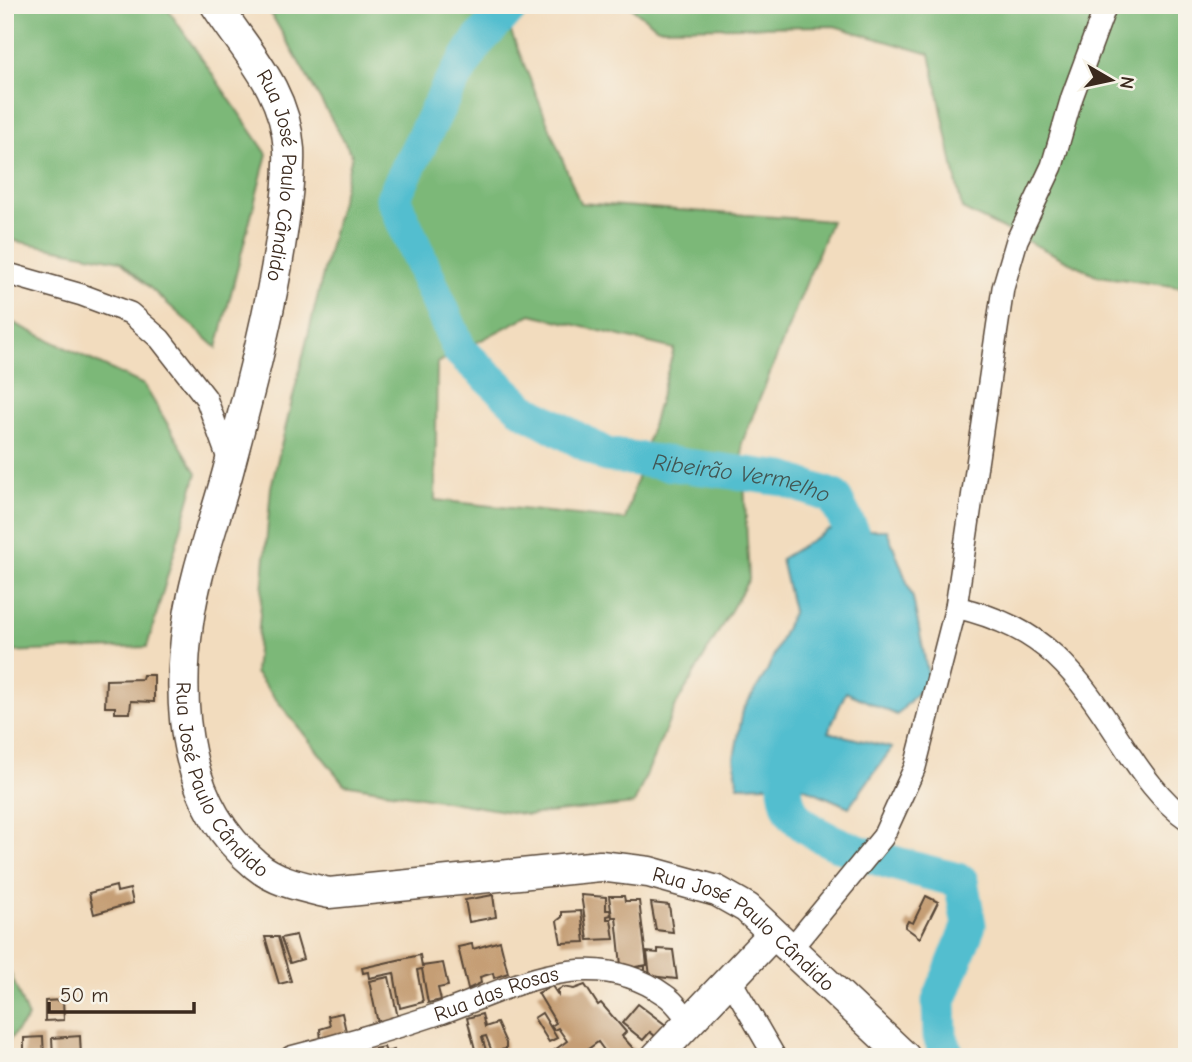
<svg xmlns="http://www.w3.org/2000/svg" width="1192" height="1062" font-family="'Comic Neue',sans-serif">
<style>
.forest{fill:#7cb878;stroke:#5c714b;stroke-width:2;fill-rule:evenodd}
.water{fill:#53becf;stroke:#477476;stroke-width:2}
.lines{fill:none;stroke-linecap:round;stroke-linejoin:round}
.river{stroke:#53becf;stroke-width:35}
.building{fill:#c59e74}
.street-casing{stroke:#564536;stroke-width:24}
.secondary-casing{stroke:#564536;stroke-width:33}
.street{stroke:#fff;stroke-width:21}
.secondary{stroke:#fff;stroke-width:30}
.labels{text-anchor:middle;stroke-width:5;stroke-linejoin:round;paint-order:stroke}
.street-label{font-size:21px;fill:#3b2a1e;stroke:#f7f3e8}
.water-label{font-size:23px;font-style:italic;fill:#425653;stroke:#f7f3e8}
</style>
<rect width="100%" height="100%" fill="#f7f3e8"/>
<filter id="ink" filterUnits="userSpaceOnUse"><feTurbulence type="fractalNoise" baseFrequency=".0143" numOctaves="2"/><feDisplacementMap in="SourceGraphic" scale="14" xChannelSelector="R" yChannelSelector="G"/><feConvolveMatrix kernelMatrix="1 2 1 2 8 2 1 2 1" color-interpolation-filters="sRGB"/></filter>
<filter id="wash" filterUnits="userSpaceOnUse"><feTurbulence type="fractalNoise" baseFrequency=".00686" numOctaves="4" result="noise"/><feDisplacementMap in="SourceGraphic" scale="28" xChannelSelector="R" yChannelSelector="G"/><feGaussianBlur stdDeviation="1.57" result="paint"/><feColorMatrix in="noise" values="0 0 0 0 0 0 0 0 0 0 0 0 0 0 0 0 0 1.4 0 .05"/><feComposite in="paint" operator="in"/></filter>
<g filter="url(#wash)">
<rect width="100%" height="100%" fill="#f2dcbe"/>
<g class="forest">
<polygon points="5,5 165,5 267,154 217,348 120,261 5,239"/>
<path d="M266 5H500L580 203 831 221 742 443 749 579 675 707 634 804 528 815 344 784 255 673 271 487 352 155ZM531 314 674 349 625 520 435 500 437 363Z"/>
<polygon points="628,5 1187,5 1187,288 1098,276 962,209 930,54 834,26 658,28"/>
<polygon points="5,319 144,385 197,473 147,647 5,652"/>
<polygon points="5,959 28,1018 5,1045"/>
</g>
<polygon class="water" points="828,530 887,530 913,598 929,680 897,715 846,692 828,732 892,748 849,807 796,784 738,786 734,758 743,710 767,671 793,611 781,559"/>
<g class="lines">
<g class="river">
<path id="s1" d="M513 5 478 41 447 90 393 198 460 351 523 409 606 455 784 479 834 497 851 530 857 576"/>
<path d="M791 737C785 758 780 791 792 812 814 848 921 870 961 881L969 925 939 1001 940 1036 948 1057"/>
</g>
</g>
<g id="blocks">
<g class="building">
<polygon points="143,675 154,675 154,702 131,701 130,713 115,713 115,707 105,707 106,680 142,679"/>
<polygon points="116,886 117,892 130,889 133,903 94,914 89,893"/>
<polygon points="493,895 496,917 469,922 465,900"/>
<polygon points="581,895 606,897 606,910 610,910 611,915 607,916 607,919 611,919 614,939 588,940"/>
<polygon points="609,896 624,896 625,901 639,901 647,965 635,967 645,966 645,975 622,975 616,917 612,917"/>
<polygon points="926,896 938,902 920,938 905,927 908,921 913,923"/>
<polygon points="651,903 669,905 673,932 656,930"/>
<polygon points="581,911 585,942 561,943 557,921 562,917 562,912"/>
<polygon points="296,935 303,959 290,963 281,938"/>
<polygon points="265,937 278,937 291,981 279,984"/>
<polygon points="500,941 508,973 494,978 493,973 480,977 481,983 468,989 458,947 472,944 473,949"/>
<polygon points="658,949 673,950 677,979 650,976 647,952 658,953"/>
<polygon points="420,955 422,966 443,963 448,986 438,988 441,1000 428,1003 422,969 417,970 423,1002 400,1008 394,973 369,978 368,972 363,973 362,968"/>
<polygon points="389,977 399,1022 379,1028 369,981"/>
<polygon points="585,985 598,1005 601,1003 626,1032 622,1036 641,1057 609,1057 598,1042 577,1057 545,1057 567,1041 558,1028 554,1030 551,1026 556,1023 538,993 552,986 558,995 558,990 563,987 574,989"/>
<polygon points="63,1000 64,1020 45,1021 45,1001"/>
<polygon points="638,1004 671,1029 661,1041 650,1032 643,1040 622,1023"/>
<polygon points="342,1013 347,1036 321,1042 320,1029 330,1026 328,1016"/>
<polygon points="542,1013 557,1038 549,1042 534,1018"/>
<polygon points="482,1014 485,1027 497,1023 506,1043 506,1049 501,1050 503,1055 494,1057 486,1036 482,1037 488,1057 477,1057 467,1018"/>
<polygon points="80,1036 81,1057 53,1057 52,1038"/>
<polygon points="43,1037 44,1057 24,1057 24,1038"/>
<polygon points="384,1047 386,1052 394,1050 395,1057 386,1057 386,1054 359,1057 358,1052"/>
<polygon points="474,1049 476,1057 462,1057 461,1052"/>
</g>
</g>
</g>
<g filter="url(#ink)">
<use href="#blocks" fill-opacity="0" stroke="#564536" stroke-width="2"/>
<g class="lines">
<defs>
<g id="street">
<polyline points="5,273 82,295 130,313 160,339 206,398 230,464"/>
<path d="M956 607C1048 629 1075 671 1124 746 1141 772 1161 801 1187 819"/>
<polyline points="790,950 883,837 915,767 956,607 1003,288 1017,240 1052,166 1072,97 1106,5"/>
<polyline points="731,981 775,1057"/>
<path id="s2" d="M291 1057C342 1044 391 1030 441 1013 514 987 590 942 665 995 675 1001 683 1014 691 1023"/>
</g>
<g id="secondary">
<path id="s3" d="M216 5C247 53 285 89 289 149 290 177 286 205 282 233 271 311 250 388 230 464 217 515 195 571 188 623 176 708 184 806 256 865 276 882 304 887 329 893L600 866 649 872 717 891 747 908 905 1057"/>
<polyline points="656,1057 773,934"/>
</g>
</defs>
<use href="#street" class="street-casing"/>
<use href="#secondary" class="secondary-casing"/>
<use href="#street" class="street"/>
<use href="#secondary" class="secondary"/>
</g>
</g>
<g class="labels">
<g class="street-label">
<text dy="7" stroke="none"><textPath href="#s3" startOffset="189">Rua José Paulo Cândido</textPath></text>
<text dy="7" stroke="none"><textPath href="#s3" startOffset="817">Rua José Paulo Cândido</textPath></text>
<text dy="7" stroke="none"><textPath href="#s3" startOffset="1426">Rua José Paulo Cândido</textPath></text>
<text dy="7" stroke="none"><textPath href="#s2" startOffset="215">Rua das Rosas</textPath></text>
</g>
<g class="water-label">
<text dy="8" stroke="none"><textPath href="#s1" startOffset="714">Ribeirão Vermelho</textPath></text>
</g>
</g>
<rect width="1192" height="1062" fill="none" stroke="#f7f3e8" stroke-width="28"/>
<g transform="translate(1111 80) rotate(99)" stroke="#f7f3e8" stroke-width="5" paint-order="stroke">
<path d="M0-5L12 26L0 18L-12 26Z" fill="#3b2a1e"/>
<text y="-10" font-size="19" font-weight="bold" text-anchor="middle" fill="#3b2a1e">N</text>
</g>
<path d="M49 1002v10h145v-10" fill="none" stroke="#3b2a1e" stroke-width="3.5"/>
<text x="60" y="1002" font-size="21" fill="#3b2a1e" stroke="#f7f3e8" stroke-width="5" paint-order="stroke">50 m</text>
</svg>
